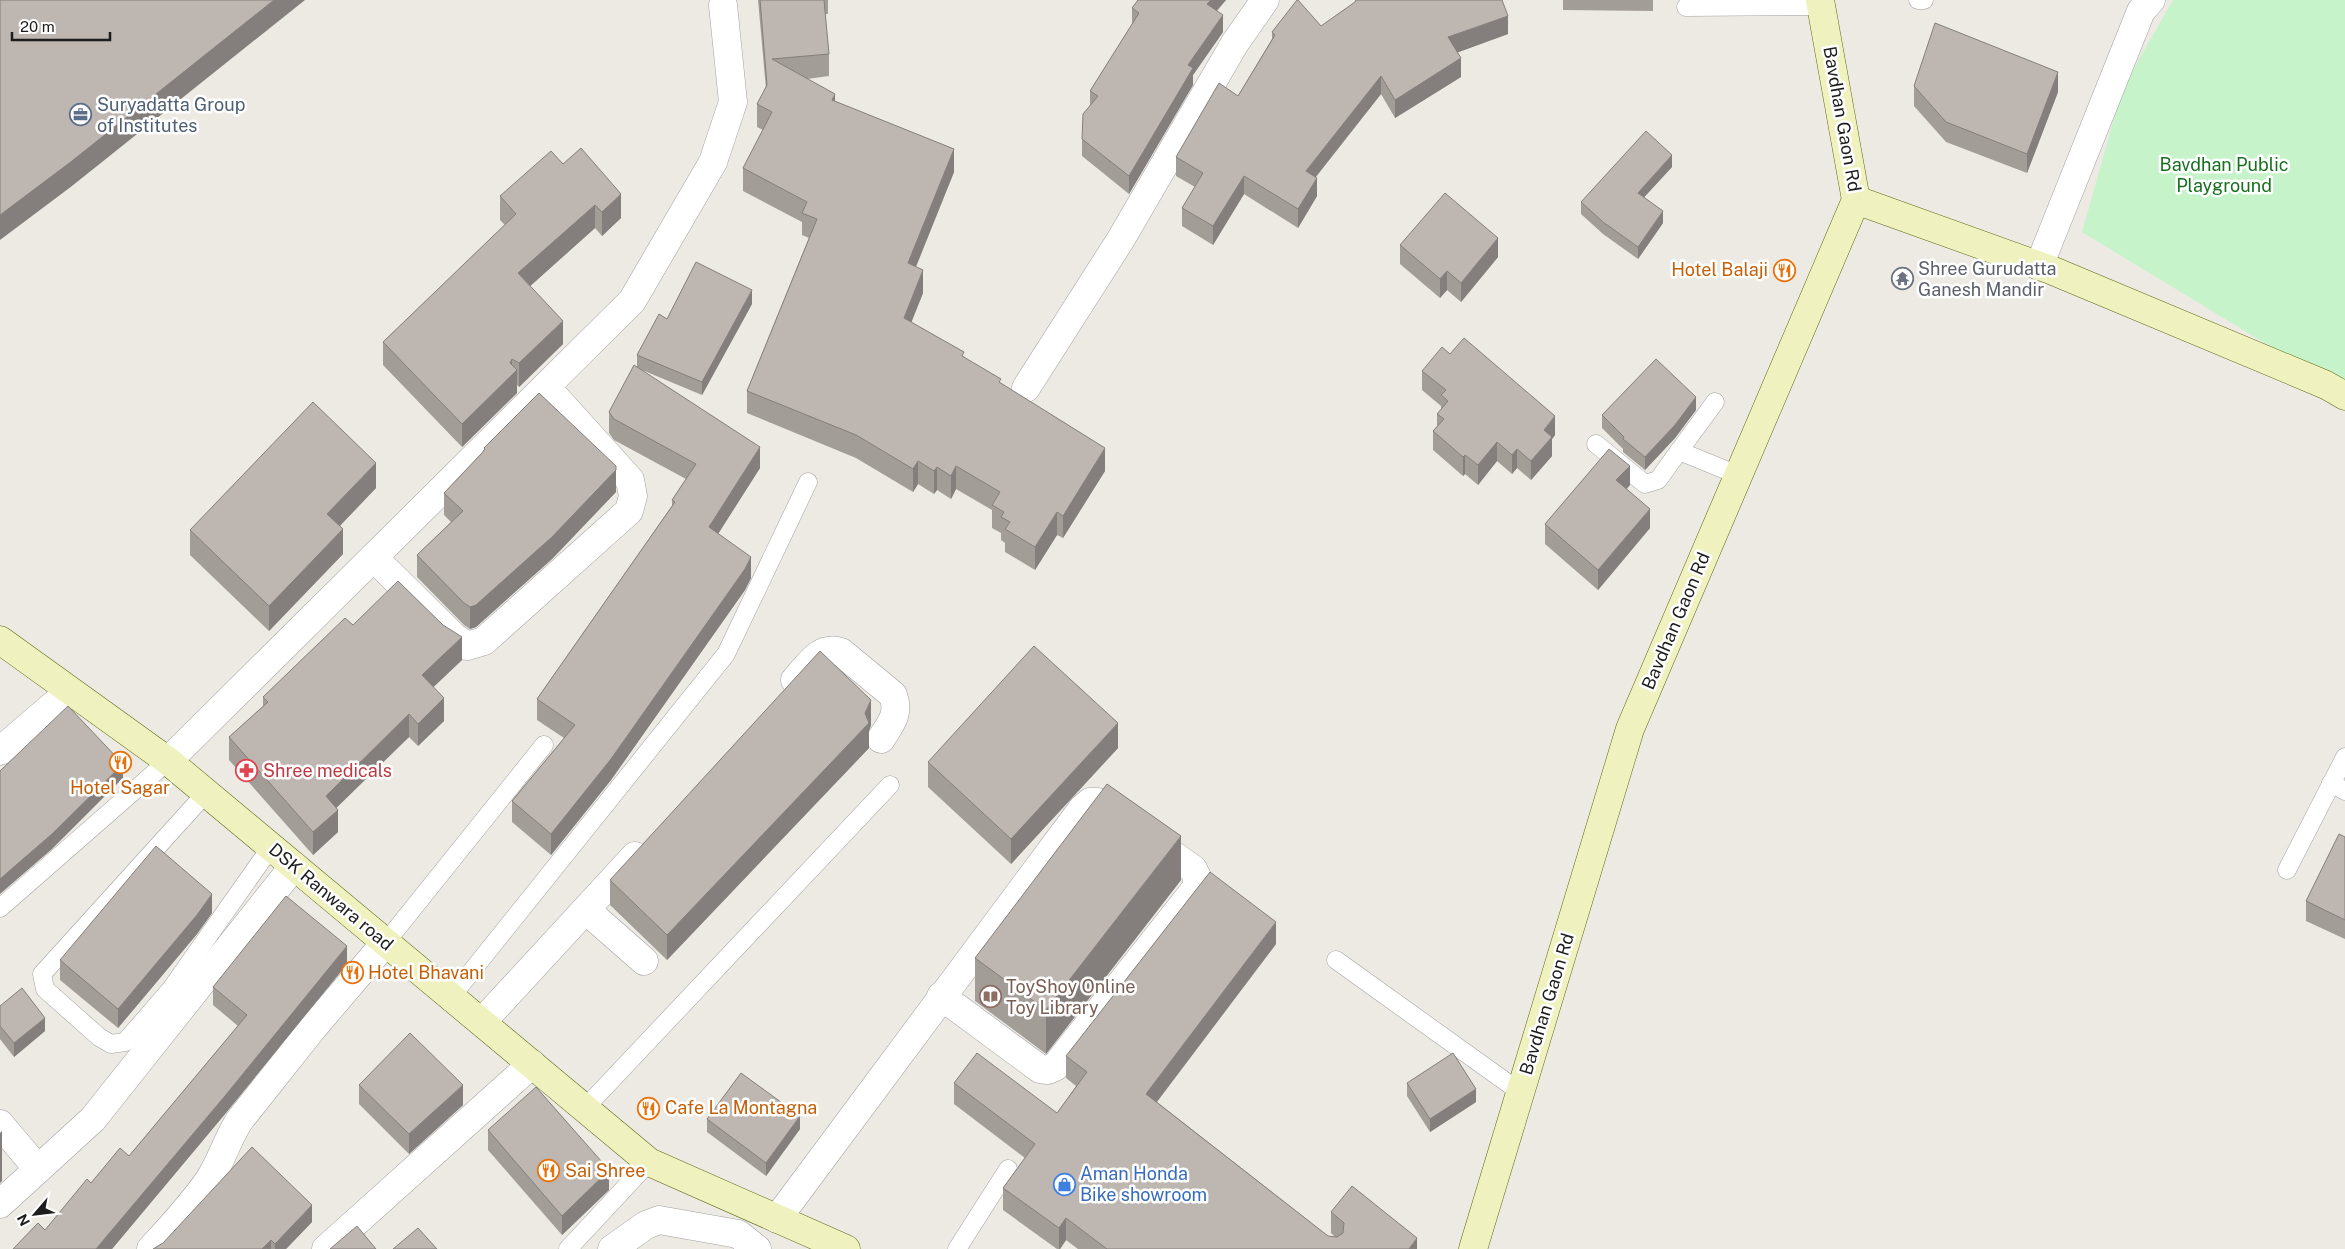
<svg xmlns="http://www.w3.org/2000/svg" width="2345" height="1249" font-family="'Public Sans',sans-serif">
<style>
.park{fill:#c6f3c9}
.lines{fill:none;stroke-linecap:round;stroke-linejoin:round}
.lane-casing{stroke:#a1a1a1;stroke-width:19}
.street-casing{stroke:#a1a1a1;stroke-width:29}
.secondary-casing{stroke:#5e6811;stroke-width:29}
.lane{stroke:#fff;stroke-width:18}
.street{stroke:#fff;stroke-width:28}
.secondary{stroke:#eff2be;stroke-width:28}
.wall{fill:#a39d98}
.shaded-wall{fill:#847f7c}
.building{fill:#bdb6b1;stroke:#847f7c}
.labels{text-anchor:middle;stroke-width:5;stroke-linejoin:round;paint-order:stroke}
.service-label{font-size:18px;fill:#4e5e75;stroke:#fff;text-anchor:start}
.street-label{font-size:18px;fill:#1d1d1d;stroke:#fff}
.park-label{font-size:18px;fill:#176f1f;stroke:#fff}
.worship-label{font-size:18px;fill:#5b616d;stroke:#fff;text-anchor:start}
.food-label{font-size:18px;fill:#c56008;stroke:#fff;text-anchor:start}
.health-label{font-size:18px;fill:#be3a42;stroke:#fff;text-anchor:start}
.education-label{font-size:18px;fill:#785e54;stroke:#fff;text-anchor:start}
.shop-label{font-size:18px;fill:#366cbe;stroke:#fff;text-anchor:start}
</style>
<rect width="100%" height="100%" fill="#edeae4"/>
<polygon class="park" points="2173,0 2345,0 2345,392 2082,232 2123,87"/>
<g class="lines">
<defs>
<g id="lane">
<polyline points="1918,0 1924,0"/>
<polyline points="1686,7 1821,6"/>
<polyline points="1596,444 1645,484 1658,480 1679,451 1738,475"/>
<polyline points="1679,451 1715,402"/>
<polyline points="2331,783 2345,791"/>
<polyline points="206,793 42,974 45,989 99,1037 111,1044 125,1042 171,989 271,847"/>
<polyline points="2287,870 2345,757"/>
<polyline points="0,908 168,761"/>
<polyline points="386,942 544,745"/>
<polyline points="1336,960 1520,1092"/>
<polyline points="451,997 726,654 808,482"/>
<polyline points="585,1108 890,785"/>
<polyline points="568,1249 649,1162"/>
<polyline points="957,1249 1008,1169"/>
</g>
<g id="street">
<polyline points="2039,266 2141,11 2151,0"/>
<polyline points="1026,388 1121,239 1235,43 1265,0"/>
<polyline points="374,558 454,637 467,646 484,641 629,511 633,496 630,480 546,387"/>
<path d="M795 680C809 665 819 645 841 652L893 695C900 714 891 723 881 739"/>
<polyline points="0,751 70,691"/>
<polyline points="168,761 632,301 713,162 733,102 723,5"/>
<polyline points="586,910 644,961"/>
<polyline points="482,1022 635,856"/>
<polyline points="0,1124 38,1169"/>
<polyline points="0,1204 93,1119 294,866"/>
<polyline points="777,1219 1082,809 1090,802 1098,802 1193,869 1197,877 1197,887 1055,1067 1048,1070 1040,1069 941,996"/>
<path d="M151 1249C171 1227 192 1205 209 1180 221 1162 227 1140 239 1121L312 1029 386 942"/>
<polyline points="326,1249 532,1064"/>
<polyline points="612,1249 646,1225 659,1220 738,1234 757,1249"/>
</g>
<g id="secondary">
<polyline points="1856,200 2051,270 2326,385 2345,396"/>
<polyline points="0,640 168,761 649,1162 846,1249"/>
<polyline points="1473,1249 1630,729 1856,200 1820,0"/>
</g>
</defs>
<use href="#lane" class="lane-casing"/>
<use href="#street" class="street-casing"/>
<use href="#secondary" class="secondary-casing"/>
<use href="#lane" class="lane"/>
<use href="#street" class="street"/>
<use href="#secondary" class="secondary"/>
</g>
<g class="wall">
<polygon points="758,0 828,0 828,14 825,14 829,54 829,76 807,79 835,101 954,172 916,267 923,293 911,322 964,357 1001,384 1105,471 1063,538 1057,535 1035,570 1005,552 1005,543 1001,540 1001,533 992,528 992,510 956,489 951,499 937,490 934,494 918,484 913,492 856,458 747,413 747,391 809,238 802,235 802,222 743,191 743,168 763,130 757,127 757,104 766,89"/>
<polygon points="1138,0 1226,0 1217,11 1223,32 1193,75 1193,85 1129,194 1082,156 1082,139 1090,105 1090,91 1132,25 1132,8"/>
<polygon points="1563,0 1653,0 1653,11 1563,10"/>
<polygon points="1321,26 1508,34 1458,52 1461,77 1395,118 1381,94 1316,177 1317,196 1298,228 1244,194 1213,245 1182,226 1182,208 1195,187 1176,176 1176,157 1238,96 1272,39 1272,32"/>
<polygon points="1914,86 2058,92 2027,173 1946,142 1914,106"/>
<polygon points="563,164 621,218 602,236 595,228 530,286 563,344 519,387 517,385 517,393 462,447 383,365 383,342 505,225 500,220 500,196"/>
<polygon points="1672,167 1644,197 1663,223 1638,259 1603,234 1581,214 1581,202"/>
<polygon points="1400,245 1498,257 1461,302 1447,290 1440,298 1400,264"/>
<polygon points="752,304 702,395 642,370 760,468 718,534 751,578 745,590 611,780 551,855 512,822 512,801 564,738 537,720 537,699 672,506 672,500 686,479 614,440 609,433 609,412 637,367 637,355 667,319"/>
<polygon points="1450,354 1555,435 1552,439 1552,456 1531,480 1517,468 1512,474 1497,461 1478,485 1465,474 1463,476 1433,450 1433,431 1437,426 1437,414 1441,409 1441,406 1422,390 1422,371"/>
<polygon points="1696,410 1675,438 1645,470 1623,452 1623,449 1602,428 1602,415"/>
<polygon points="484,448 616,492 552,559 476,627 470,629 464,625 417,577 417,555 451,522 444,515 444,493 484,451"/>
<polygon points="1630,485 1627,489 1650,528 1598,590 1545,544 1545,524"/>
<polygon points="376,488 340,526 343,554 269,631 190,555 190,530"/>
<polygon points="353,625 462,660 433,687 444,721 418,746 409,737 336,808 338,832 313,855 229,760 229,737 263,706 263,697"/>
<polygon points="871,725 869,731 869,748 667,960 610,905 610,880"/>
<polygon points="1118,748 1011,864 928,787 928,762"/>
<polygon points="2345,837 2345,939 2306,921 2306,901"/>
<polygon points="1181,880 1046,1054 975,1001 975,958"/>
<polygon points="212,913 197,934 118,1028 60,980 60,960"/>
<polygon points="1276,944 1157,1102 1328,1236 1335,1237 1331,1233 1331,1212 1417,1249 1078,1249 1066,1240 1060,1249 1057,1249 1003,1210 1003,1188 1025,1158 954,1104 954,1083 1057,1113 1076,1086 1066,1078 1066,1056"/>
<polygon points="347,964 225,1114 112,1249 13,1249 45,1230 91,1183 129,1156 238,1026 213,1005 213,987"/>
<polygon points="0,1006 45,1031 14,1057 0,1039"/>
<polygon points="1407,1083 1476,1102 1430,1132 1407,1096"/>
<polygon points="359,1085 463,1105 409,1154 359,1104"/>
<polygon points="707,1119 800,1129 766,1176 707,1132"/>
<polygon points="488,1130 609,1190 562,1235 488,1150"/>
<polygon points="312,1222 286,1249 153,1249"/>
</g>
<g class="shaded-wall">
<polygon points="274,0 305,0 72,186 0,240 0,215"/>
<polygon points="1211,0 1226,0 1207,21 1207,4"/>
<polygon points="1223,15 1223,32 1193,75 1193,85 1129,194 1129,176 1188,65"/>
<polygon points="1508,16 1508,34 1448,56 1448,37"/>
<polygon points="1461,58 1461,77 1395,118 1395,100"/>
<polygon points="2058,72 2058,92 2027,173 2027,154"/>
<polygon points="1381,76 1381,94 1306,189 1306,171"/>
<polygon points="835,94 835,117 832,100"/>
<polygon points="954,149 954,172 908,286 908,263"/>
<polygon points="1672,155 1672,167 1638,204 1638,193"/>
<polygon points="1244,176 1244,194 1213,245 1213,226"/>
<polygon points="1317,178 1317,196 1298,228 1298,209"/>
<polygon points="621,194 621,218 602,236 602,212"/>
<polygon points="595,205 595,228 518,297 518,273"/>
<polygon points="1663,211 1663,223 1638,259 1638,247"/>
<polygon points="1498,238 1498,257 1461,302 1461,283"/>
<polygon points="923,270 923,293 904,341 904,318"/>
<polygon points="1447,271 1447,290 1440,298 1440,279"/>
<polygon points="752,290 752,304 702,395 702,382"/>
<polygon points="563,321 563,344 519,387 519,363"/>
<polygon points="512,359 512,374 517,370 517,393 462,447 462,424"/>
<polygon points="1696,397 1696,410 1675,438 1645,470 1645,457"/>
<polygon points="1555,416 1555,435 1552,439 1552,456 1531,480 1531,461 1544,430"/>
<polygon points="1497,442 1497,461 1478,485 1478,465"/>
<polygon points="760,447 760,468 709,548 709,527"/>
<polygon points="1105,448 1105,471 1063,538 1063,516"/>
<polygon points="1517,449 1517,468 1512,474 1512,455"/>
<polygon points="1465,455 1465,474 1463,476 1463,457"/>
<polygon points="918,461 918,484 913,492 913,469"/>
<polygon points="376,463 376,488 327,539 327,514"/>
<polygon points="956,466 956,489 951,499 951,476"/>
<polygon points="1630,466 1630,485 1616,499 1616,480"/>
<polygon points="937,467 937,490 934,494 934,471"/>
<polygon points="616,470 616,492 552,559 476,627 470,629 470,607"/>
<polygon points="1650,509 1650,528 1598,590 1598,570"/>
<polygon points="1057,512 1057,535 1035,570 1035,547"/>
<polygon points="343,529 343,554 269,631 269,606"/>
<polygon points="751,557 751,578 745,590 611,780 551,855 551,834"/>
<polygon points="462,637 462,660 422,698 422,675"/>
<polygon points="444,698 444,721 418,746 418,724"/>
<polygon points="871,700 871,725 869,731 869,748 667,960 667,935 865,713"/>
<polygon points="409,714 409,737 326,818 326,796"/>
<polygon points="1118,723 1118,748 1011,864 1011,839"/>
<polygon points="123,764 123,778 52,849 0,894 0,879"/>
<polygon points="338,810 338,832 313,855 313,832"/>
<polygon points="1181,836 1181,880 1046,1054 1046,1010"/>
<polygon points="212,894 212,913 197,934 118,1028 118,1009"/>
<polygon points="1276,922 1276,944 1146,1116 1146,1094"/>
<polygon points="347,946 347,964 225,1114 112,1249 96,1249"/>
<polygon points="45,1018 45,1031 14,1057 14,1043"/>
<polygon points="463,1085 463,1105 409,1154 409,1134"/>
<polygon points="1476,1089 1476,1102 1430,1132 1430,1119"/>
<polygon points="800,1116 800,1129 766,1176 766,1163"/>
<polygon points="2,1131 2,1181 0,1183 0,1133"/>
<polygon points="609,1170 609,1190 562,1235 562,1216"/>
<polygon points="312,1205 312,1222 286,1249 275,1249 275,1244"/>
<polygon points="1066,1218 1066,1240 1060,1249 1059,1249 1059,1228"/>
<polygon points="1417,1238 1417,1249 1409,1249"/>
<polygon points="271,1240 271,1249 262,1249"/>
</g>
<g class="building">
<polygon points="0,0 274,0 72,161 0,215"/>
<polygon points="760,0 824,0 829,54 772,59 835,94 832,100 954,149 908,263 923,270 904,318 964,352 962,356 1001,379 999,382 1105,448 1063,516 1057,512 1035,547 1005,529 1010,522 1001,517 1004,512 992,505 1000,492 956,466 951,476 937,467 934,471 918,461 913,469 856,435 747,391 817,219 802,213 807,202 743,168 772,112 757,104 767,85"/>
<polygon points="1138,0 1211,0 1207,4 1223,15 1188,65 1193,68 1129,176 1082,139 1083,114 1098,96 1090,91 1139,13 1132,8"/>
<polygon points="1297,0 1298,0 1321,26 1355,2 1356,0 1502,0 1508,16 1448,37 1461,58 1395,100 1381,76 1306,171 1317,178 1298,209 1244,176 1213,226 1182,208 1203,173 1176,157 1219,83 1238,96 1275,35 1272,32"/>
<polygon points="1935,23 2058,72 2027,154 1946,122 1914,86"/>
<polygon points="1646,131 1672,155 1638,193 1663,211 1638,247 1603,222 1581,202"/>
<polygon points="581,148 621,194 602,212 595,205 518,273 563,321 519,363 512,359 510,363 517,370 462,424 383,342 516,214 500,196 551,151 563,164"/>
<polygon points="1445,193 1498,238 1461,283 1447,271 1440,279 1400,245"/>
<polygon points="696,262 752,290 702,382 637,355 659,314 667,319"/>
<polygon points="1464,338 1555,416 1544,430 1552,437 1531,461 1517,449 1512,455 1497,442 1478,465 1465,455 1463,457 1433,431 1444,419 1437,414 1448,401 1441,395 1446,390 1422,371 1442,347 1450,354"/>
<polygon points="1656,359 1696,397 1675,425 1645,457 1623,439 1624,437 1602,415"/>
<polygon points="634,365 760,447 709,527 751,557 745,569 611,759 551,834 512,801 575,725 537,699 675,502 672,500 696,464 614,419 609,412"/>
<polygon points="539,393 616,466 616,470 552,537 476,605 470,607 464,603 417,555 463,511 444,493 481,454 485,449 484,448"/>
<polygon points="313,402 376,463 327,514 343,529 269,606 190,530"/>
<polygon points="1609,449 1630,466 1616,480 1650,509 1598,570 1545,524"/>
<polygon points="398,581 443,625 462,637 422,675 444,698 418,724 409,714 326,796 338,810 313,832 229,737 268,702 263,697 345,618 353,625"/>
<polygon points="1034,646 1118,723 1011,839 928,762"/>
<polygon points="820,651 871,700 865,713 869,723 667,935 610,880"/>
<polygon points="68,706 123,764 52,834 0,879 0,771"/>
<polygon points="1107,784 1181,836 1046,1010 975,958"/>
<polygon points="2339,834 2345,837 2345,920 2306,901"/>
<polygon points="156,846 212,894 197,915 118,1009 60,960"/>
<polygon points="1210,872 1276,922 1146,1094 1328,1236 1337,1237 1343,1233 1344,1223 1331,1212 1352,1186 1417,1238 1409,1249 1107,1249 1066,1218 1059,1228 1003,1188 1035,1144 954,1083 977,1053 1057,1113 1087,1072 1066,1056"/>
<polygon points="286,896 347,946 225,1096 96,1249 13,1249 38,1223 45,1230 87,1179 91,1183 120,1148 129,1156 247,1015 213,987"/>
<polygon points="22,988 45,1018 14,1043 0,1026 0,1006"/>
<polygon points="410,1033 463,1085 409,1134 359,1085"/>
<polygon points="1453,1053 1476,1089 1430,1119 1407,1083"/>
<polygon points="741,1073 800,1116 766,1163 707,1119"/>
<polygon points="536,1087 609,1170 562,1216 488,1130"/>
<polygon points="252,1147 312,1205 275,1244 271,1240 262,1249 153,1249 163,1243"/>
<polygon points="357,1226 376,1249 330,1249"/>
<polygon points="418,1228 437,1249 393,1249"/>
</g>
<defs>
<symbol id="office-ring" viewBox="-11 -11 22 22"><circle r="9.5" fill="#fff" stroke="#5c6f8a" stroke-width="1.5"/><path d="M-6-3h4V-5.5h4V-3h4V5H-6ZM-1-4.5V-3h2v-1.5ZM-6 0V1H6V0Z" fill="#5c6f8a"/></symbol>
<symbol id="restaurant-ring" viewBox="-11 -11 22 22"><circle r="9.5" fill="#fff" stroke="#e8710a" stroke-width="1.5"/><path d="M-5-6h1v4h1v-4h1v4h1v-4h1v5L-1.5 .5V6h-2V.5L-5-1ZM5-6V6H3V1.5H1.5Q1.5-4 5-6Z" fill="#e8710a"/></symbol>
<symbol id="temple-ring" viewBox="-11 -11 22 22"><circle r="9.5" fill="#fff" stroke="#6b7280" stroke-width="1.5"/><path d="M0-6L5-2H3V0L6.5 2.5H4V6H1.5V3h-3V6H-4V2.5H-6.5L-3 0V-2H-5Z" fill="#6b7280"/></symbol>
<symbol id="pharmacy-ring" viewBox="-11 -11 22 22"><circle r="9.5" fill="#fff" stroke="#e0444e" stroke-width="1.5"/><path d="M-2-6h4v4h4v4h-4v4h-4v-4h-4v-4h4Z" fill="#e0444e"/></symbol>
<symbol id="library-ring" viewBox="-11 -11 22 22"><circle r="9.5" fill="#fff" stroke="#8d6e63" stroke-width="1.5"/><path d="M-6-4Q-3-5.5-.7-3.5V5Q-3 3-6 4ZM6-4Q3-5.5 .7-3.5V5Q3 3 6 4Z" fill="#8d6e63"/></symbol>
<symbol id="shop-ring" viewBox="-11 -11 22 22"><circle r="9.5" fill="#fff" stroke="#3f7fe0" stroke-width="1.5"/><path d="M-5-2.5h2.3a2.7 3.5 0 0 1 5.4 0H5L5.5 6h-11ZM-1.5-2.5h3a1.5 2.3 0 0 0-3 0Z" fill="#3f7fe0"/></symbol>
</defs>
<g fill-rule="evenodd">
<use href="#office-ring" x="68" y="102" width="25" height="25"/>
<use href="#restaurant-ring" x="1772" y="258" width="25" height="25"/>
<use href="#temple-ring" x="1890" y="266" width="25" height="25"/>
<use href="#restaurant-ring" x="108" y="750" width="25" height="25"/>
<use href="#pharmacy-ring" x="234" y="758" width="25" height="25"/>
<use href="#restaurant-ring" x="340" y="960" width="25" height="25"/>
<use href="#library-ring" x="978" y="984" width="25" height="25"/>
<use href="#restaurant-ring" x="636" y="1096" width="25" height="25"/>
<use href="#restaurant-ring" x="536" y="1158" width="25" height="25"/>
<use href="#shop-ring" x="1052" y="1172" width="25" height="25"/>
</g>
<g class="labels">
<g class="service-label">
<text x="97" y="111">Suryadatta Group<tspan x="97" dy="21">of Institutes</tspan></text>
</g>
<g class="street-label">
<text transform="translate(1842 119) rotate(80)" y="6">Bavdhan Gaon Rd</text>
<text transform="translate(1676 621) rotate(-67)" y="6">Bavdhan Gaon Rd</text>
<text transform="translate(331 897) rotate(40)" y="6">DSK Ranwara road</text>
<text transform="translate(1547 1004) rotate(-73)" y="6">Bavdhan Gaon Rd</text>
</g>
<g class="park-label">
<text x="2224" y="171">Bavdhan Public<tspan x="2224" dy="21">Playground</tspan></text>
</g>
<g class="worship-label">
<text x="1918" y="275">Shree Gurudatta<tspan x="1918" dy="21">Ganesh Mandir</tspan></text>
</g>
<g class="food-label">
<text x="1768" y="276" text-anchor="end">Hotel Balaji</text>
<text x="120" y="794" text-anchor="middle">Hotel Sagar</text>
<text x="368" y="979">Hotel Bhavani</text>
<text x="665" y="1114">Cafe La Montagna</text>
<text x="565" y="1177">Sai Shree</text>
</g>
<g class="health-label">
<text x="263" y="777">Shree medicals</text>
</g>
<g class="education-label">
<text x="1006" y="993">ToyShoy Online<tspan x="1006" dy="21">Toy Library</tspan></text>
</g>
<g class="shop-label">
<text x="1080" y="1180">Aman Honda<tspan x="1080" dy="21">Bike showroom</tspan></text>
</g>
</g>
<g transform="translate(35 1214) rotate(242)" stroke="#ffffff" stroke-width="4" paint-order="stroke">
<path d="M0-4L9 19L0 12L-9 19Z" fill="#1d1d1d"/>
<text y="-8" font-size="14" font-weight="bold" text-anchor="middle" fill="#1d1d1d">N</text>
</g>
<path d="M12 32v8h98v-8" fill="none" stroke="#1d1d1d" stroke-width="2.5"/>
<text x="20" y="32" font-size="15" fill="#1d1d1d" stroke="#ffffff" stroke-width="4" paint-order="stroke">20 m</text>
</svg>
